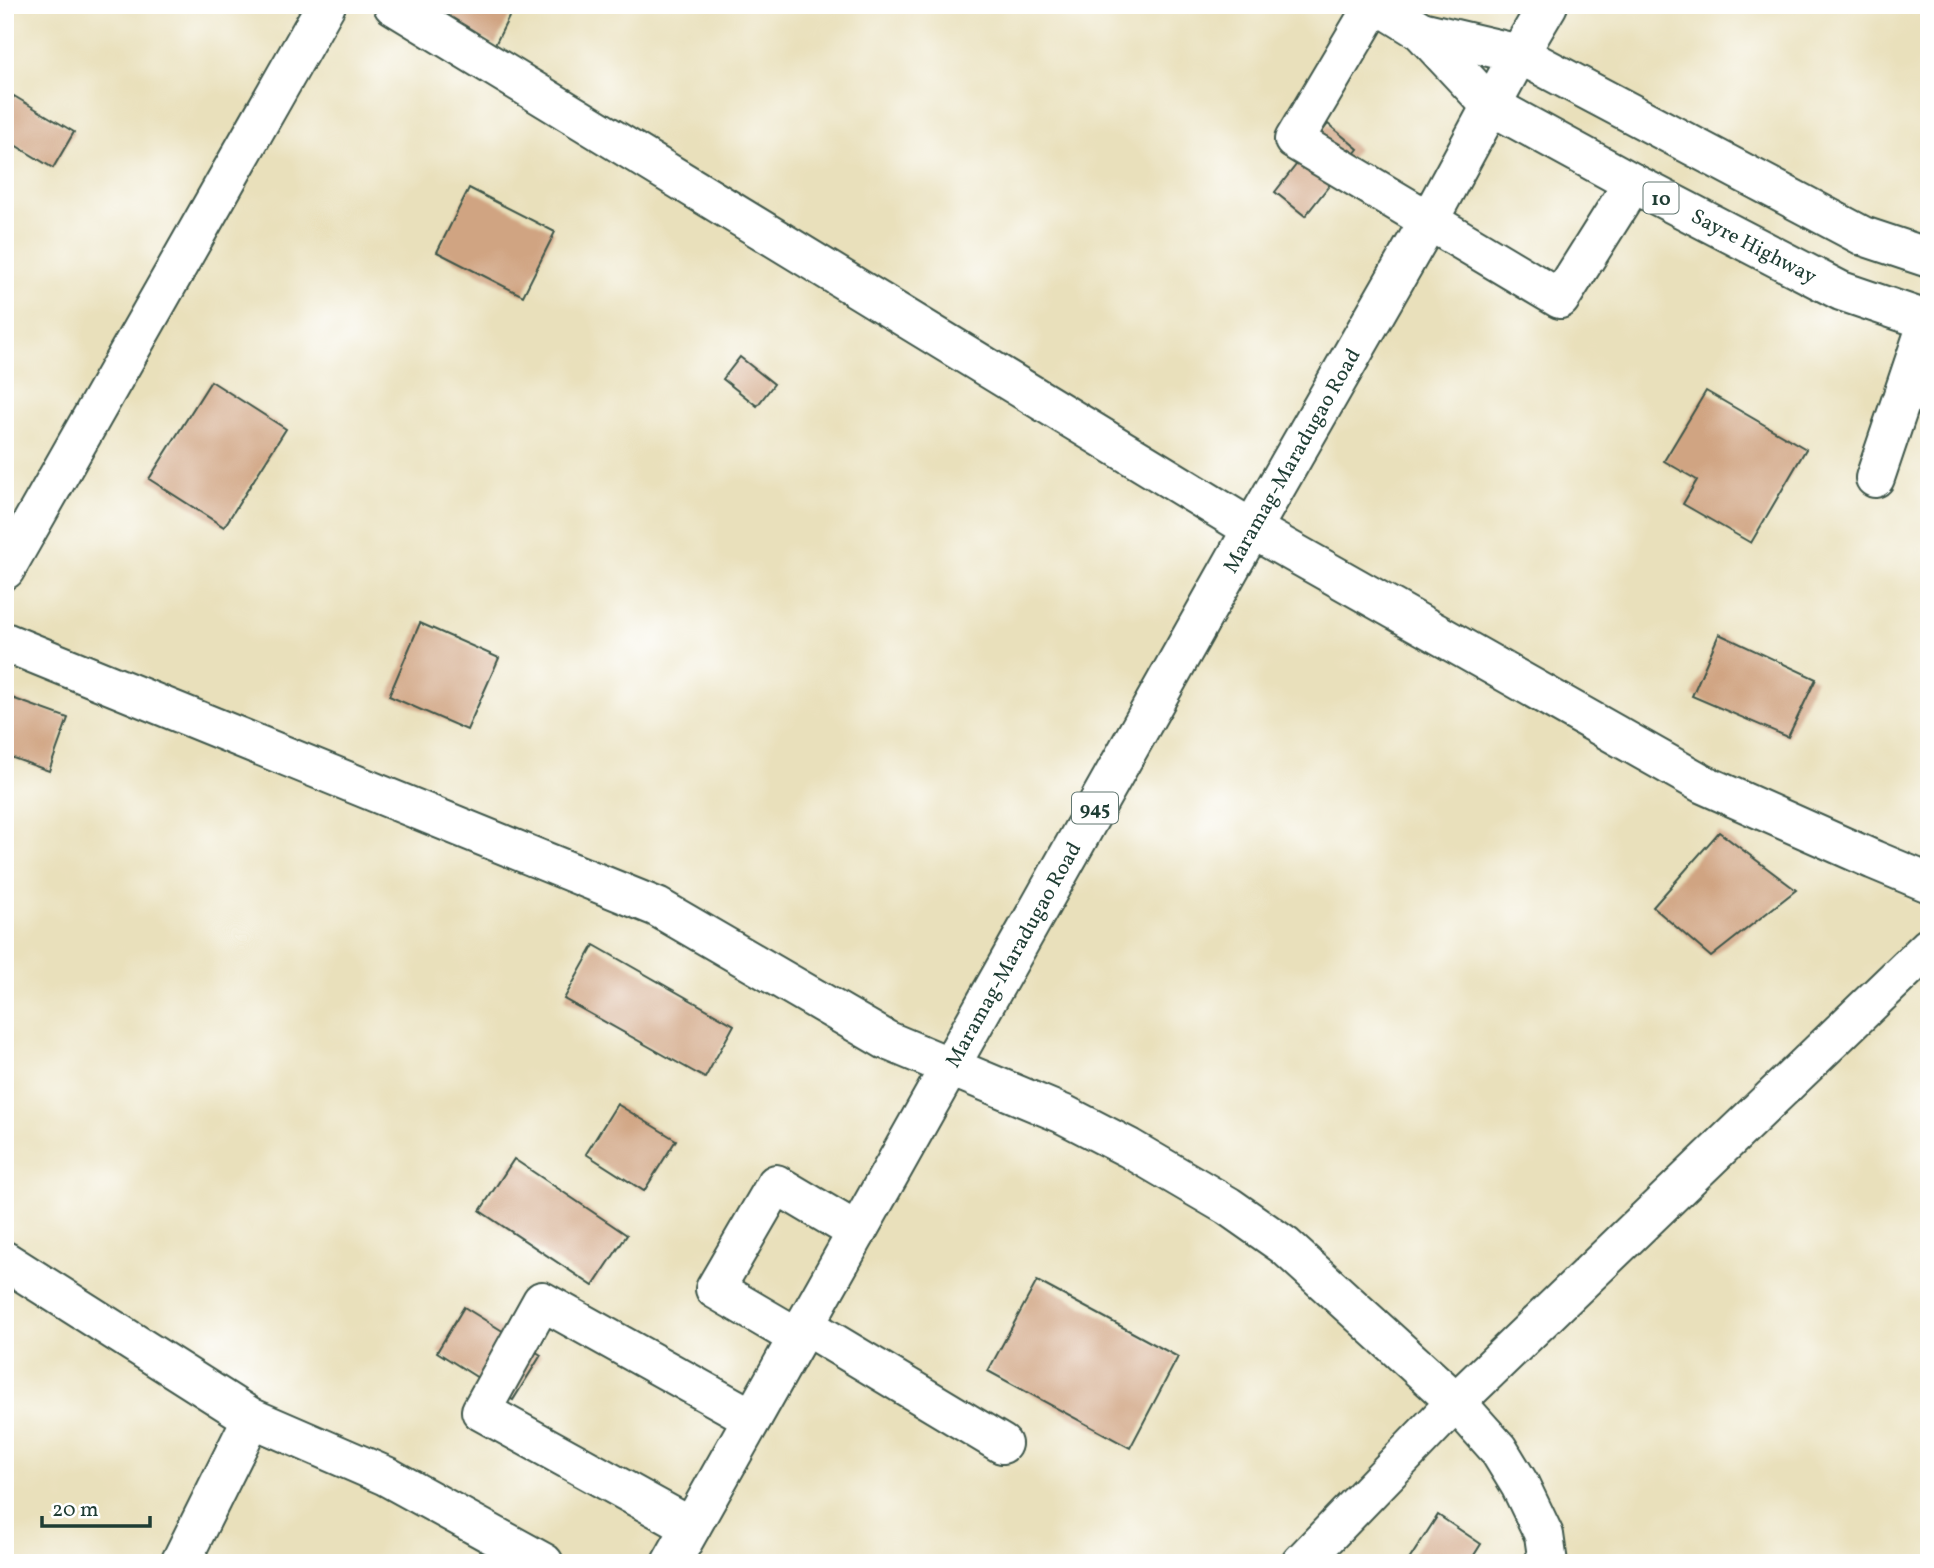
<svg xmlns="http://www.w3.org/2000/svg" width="1934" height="1568" font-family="Vollkorn,serif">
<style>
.building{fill:#d0a482}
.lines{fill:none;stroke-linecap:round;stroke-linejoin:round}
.minor-casing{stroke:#3d5548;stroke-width:42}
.major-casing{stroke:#3d5548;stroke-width:42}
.highway-casing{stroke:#3d5548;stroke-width:42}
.minor{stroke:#fff;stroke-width:38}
.major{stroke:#fff;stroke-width:38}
.highway{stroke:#fff;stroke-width:38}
.labels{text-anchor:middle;stroke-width:5;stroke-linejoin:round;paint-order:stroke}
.shield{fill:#fff;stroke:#627771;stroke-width:2}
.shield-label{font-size:19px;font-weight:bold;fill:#1f3d34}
.street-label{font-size:21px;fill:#1f3d34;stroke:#fff}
</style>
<rect width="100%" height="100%" fill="#fff"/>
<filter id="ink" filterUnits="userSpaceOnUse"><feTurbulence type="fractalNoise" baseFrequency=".0143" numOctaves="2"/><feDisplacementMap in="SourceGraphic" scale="14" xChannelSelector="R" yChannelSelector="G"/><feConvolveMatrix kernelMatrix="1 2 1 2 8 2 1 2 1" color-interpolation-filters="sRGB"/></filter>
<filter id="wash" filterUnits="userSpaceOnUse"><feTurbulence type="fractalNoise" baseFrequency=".00686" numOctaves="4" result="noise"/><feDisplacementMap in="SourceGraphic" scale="28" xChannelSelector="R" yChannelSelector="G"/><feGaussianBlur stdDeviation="1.57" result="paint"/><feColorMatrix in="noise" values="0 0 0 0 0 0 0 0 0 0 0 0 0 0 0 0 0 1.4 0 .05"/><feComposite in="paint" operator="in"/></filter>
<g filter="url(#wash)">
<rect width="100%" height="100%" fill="#e9e0bb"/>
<g id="blocks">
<g class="building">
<polygon points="446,5 515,5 495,45 441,16"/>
<polygon points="14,96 74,132 53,168 5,139 5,112"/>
<polygon points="1328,124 1358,149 1305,216 1275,192"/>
<polygon points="469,188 555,232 523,296 437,252"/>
<polygon points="740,357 774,384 757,406 723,379"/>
<polygon points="211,381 286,429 224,527 149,479"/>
<polygon points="1706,391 1806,449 1751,543 1683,504 1697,480 1664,461"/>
<polygon points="420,623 499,658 467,730 389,696"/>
<polygon points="1719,634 1816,679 1788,737 1692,696"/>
<polygon points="12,698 68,718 49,771 5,755 5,716"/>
<polygon points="1719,832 1796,890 1711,957 1653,907"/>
<polygon points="594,945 734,1025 705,1078 564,999"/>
<polygon points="617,1104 676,1140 644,1191 586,1154"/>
<polygon points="514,1159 627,1235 593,1286 480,1211"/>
<polygon points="1037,1281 1178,1357 1130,1448 988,1371"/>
<polygon points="464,1307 541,1355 513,1400 437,1352"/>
<polygon points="1438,1515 1481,1544 1469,1563 1407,1563"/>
</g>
</g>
</g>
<g filter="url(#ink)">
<use href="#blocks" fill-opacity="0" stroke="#3d5548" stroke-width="2"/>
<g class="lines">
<defs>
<g id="minor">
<polyline points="393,5 1252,529 1703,784 1874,860 1929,883"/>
<polyline points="1374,5 1294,140 1560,299 1633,183"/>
<polyline points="1519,54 1548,5"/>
<polyline points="1875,478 1928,321"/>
<polyline points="5,570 326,5"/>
<polyline points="5,642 657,907 886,1040 1063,1114 1129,1148 1228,1206 1285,1246 1456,1402 1498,1449 1520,1485 1544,1535 1548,1563"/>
<polyline points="5,1261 252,1418 386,1476 544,1563"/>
<polyline points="804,1325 1002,1444"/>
<polyline points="797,1337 715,1289 776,1184 857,1232"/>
<polyline points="691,1527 481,1411 542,1301 752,1418"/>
<polyline points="180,1563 252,1418"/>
<polyline points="1301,1563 1456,1402 1929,947"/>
</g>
<g id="major">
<path id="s1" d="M671 1563 1252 529 1428 222 1519 54"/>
</g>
<g id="highway">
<path id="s2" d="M1379 5 1421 31 1490 105 1633 183 1841 291 1929 321"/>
<polyline points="1421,31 1519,54 1863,236 1929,258"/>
</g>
</defs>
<use href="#minor" class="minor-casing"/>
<use href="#major" class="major-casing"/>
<use href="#highway" class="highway-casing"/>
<use href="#minor" class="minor"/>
<use href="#major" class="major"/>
<use href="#highway" class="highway"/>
</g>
</g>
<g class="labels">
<g class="shield">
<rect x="1643.5" y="182.5" width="35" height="31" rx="5"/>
<rect x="1072" y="792.5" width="46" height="31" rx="5"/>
</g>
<g class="shield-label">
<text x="1661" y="205">10</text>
<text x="1095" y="815">945</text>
</g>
<g class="street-label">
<text dy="7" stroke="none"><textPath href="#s2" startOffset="450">Sayre Highway</textPath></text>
<text dy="7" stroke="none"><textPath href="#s1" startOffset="1265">Maramag-Maradugao Road</textPath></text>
<text dy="7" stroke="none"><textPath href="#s1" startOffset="698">Maramag-Maradugao Road</textPath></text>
</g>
</g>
<rect width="1934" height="1568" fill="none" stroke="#fff" stroke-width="28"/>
<path d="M42 1516v10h108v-10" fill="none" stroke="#1f3d34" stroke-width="3.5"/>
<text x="52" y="1516" font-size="21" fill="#1f3d34" stroke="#ffffff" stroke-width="5" paint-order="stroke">20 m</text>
</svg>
